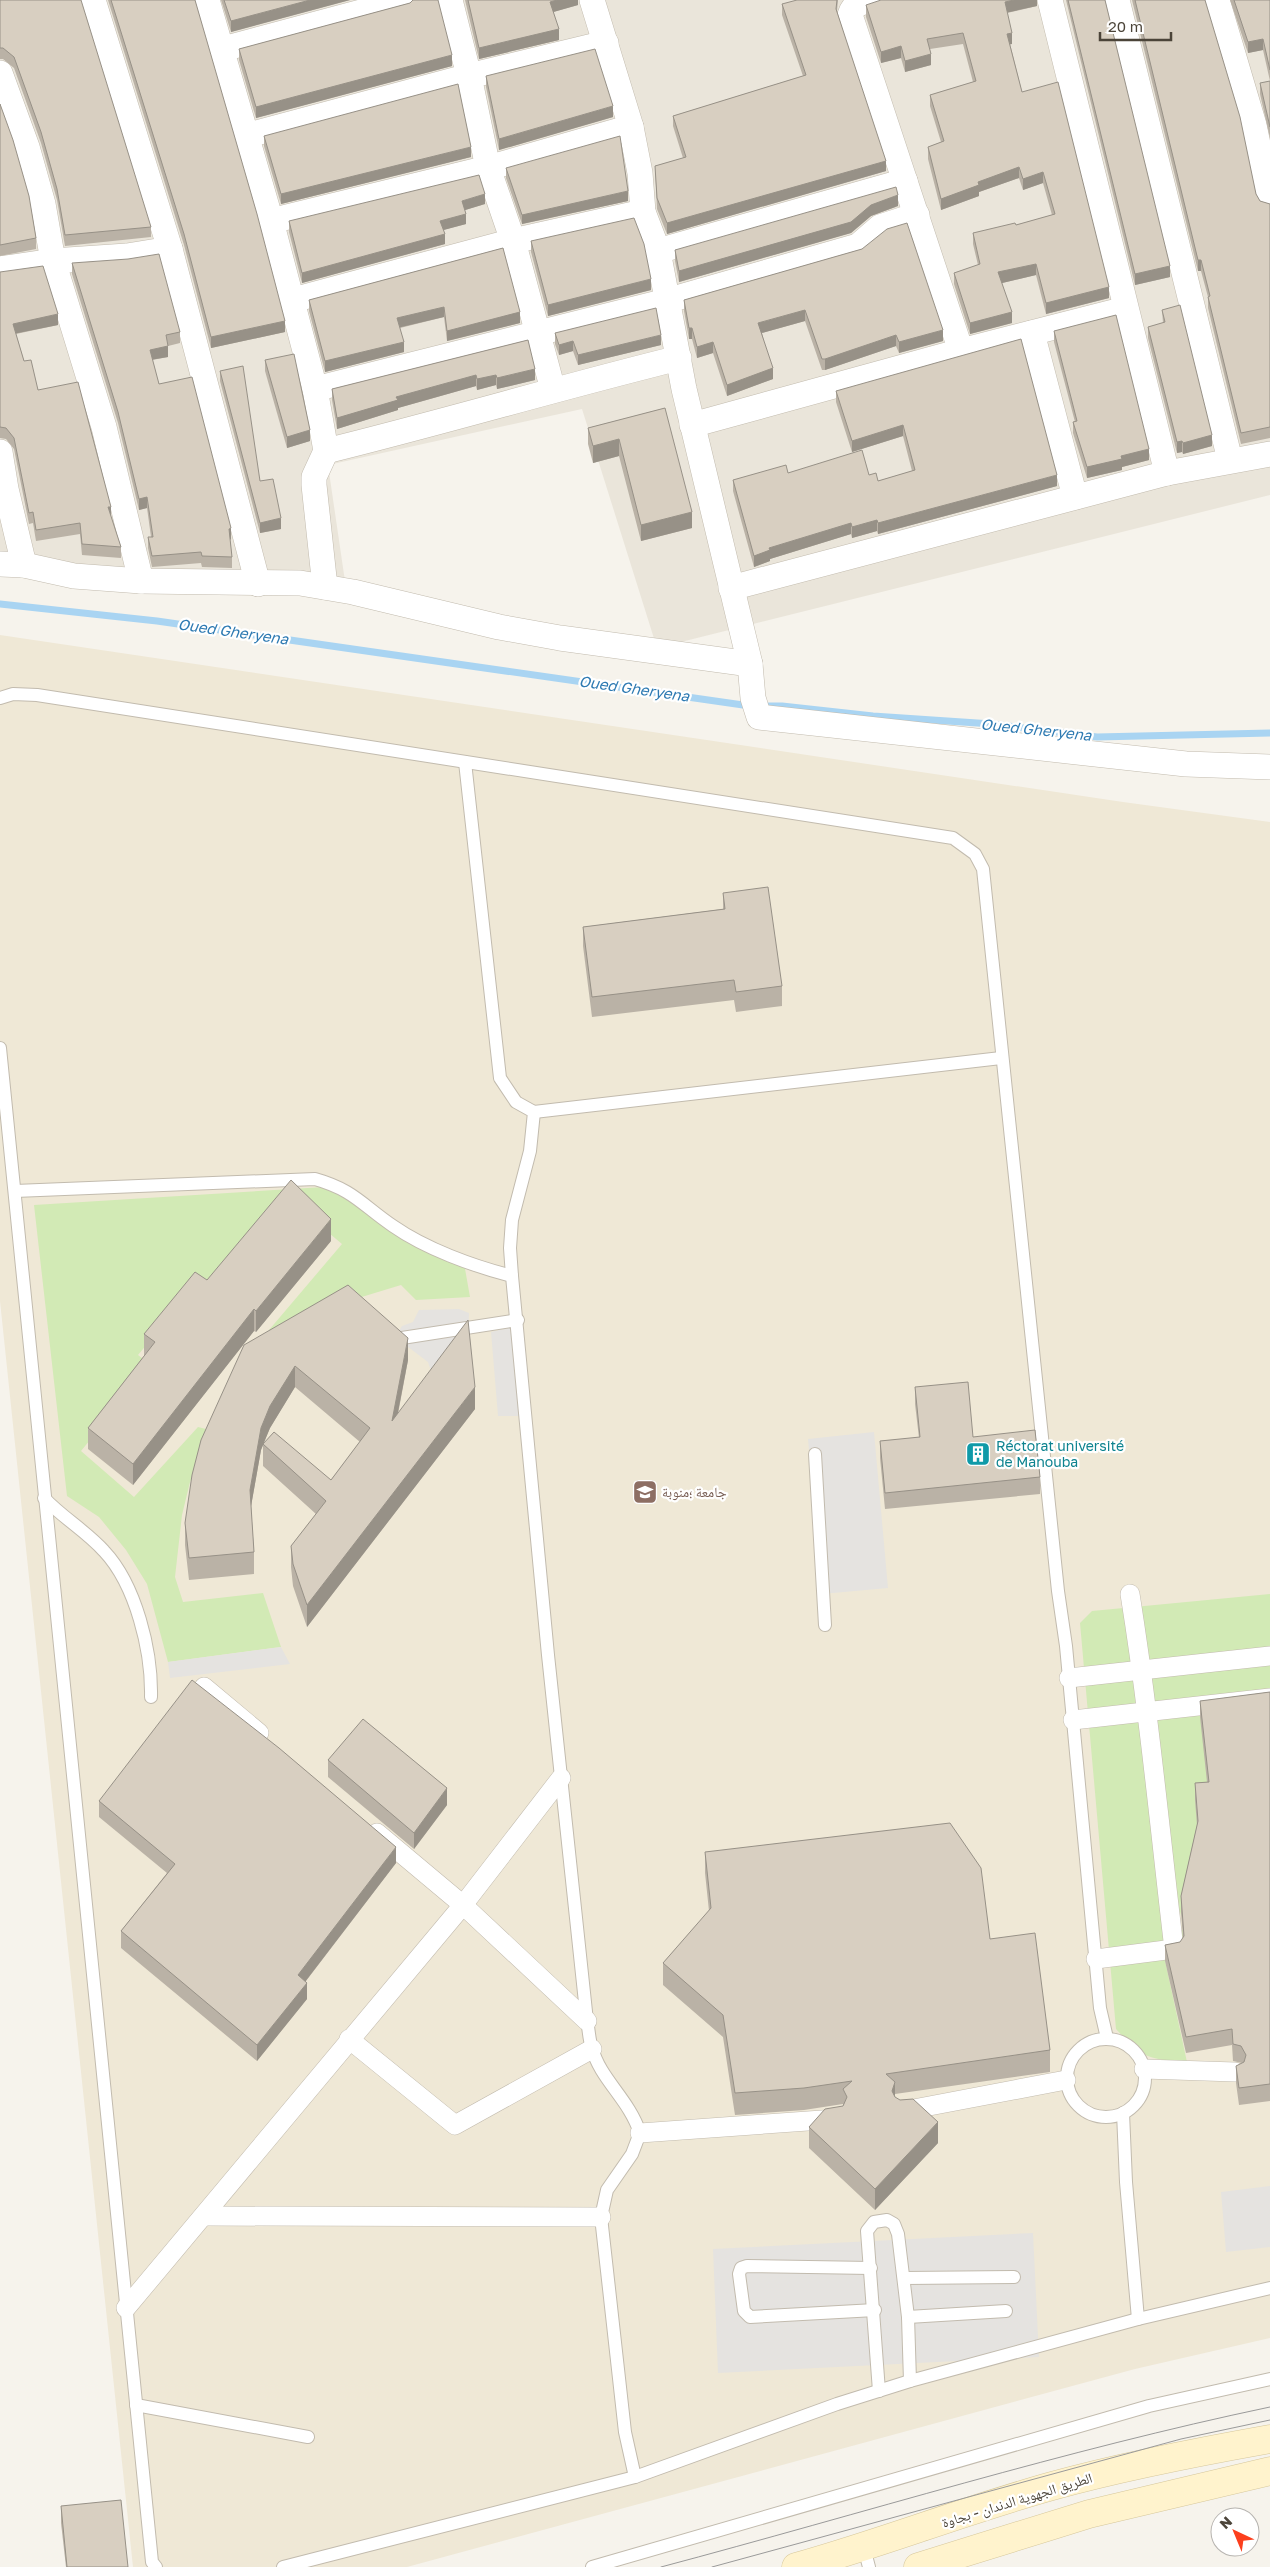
<svg xmlns="http://www.w3.org/2000/svg" width="1270" height="2567" font-family="'Golos Text','Noto Naskh Arabic',sans-serif">
<style>
.residential{fill:#eae5da}
.education{fill:#efe8d6}
.green{fill:#d2eab5}
.parking{fill:#e5e3e0}
.lines{fill:none;stroke-linecap:round;stroke-linejoin:round}
.stream{stroke:#a9d4f2;stroke-width:7}
.service-casing{stroke:#c2bbae;stroke-width:14}
.pedestrian-casing{stroke:#c2bbae;stroke-width:20}
.minor-casing{stroke:#c2bbae;stroke-width:26}
.secondary-casing{stroke:#d6c79b;stroke-width:29}
.service{stroke:#fff;stroke-width:12}
.pedestrian{stroke:#fff;stroke-width:19}
.minor{stroke:#fff;stroke-width:25}
.secondary{stroke:#fff3cd;stroke-width:28}
.tram{stroke:#9a9a9a;stroke-width:1}
.wall{fill:#bab2a6;fill-rule:evenodd}
.shaded-wall{fill:#979187}
.building{fill:#d8cfc1;stroke:#979187}
.labels{text-anchor:middle;stroke-width:4.5;stroke-linejoin:round;paint-order:stroke}
.culture-label{font-size:14px;fill:#0d838f;stroke:#fff;text-anchor:start}
.education-label{font-size:14px;fill:#785e54;stroke:#fff;text-anchor:start}
.street-label{font-size:14px;fill:#4b4439;stroke:#fff}
.water-label{font-size:15px;font-style:italic;fill:#2e7ab2;stroke:#fff}
</style>
<rect width="100%" height="100%" fill="#f6f3ec"/>
<polygon class="residential" points="0,0 1270,0 1270,495 657,648 582,409 328,465 347,595 0,573"/>
<polygon class="education" points="0,635 1123,802 1270,822 1270,2338 1135,2369 407,2567 133,2567 0,1301"/>
<g class="green">
<polygon points="324,1187 464,1263 470,1297 416,1300 401,1285 342,1303 280,1339 269,1330 342,1244 291,1201 207,1301 194,1288 138,1355 151,1365 81,1451 134,1497 198,1427 210,1430 190,1482 182,1515 175,1577 183,1602 263,1593 281,1647 168,1662 147,1584 126,1550 99,1517 67,1496 34,1205"/>
<path d="M1270 1594V1708L1207 1783 1177 1931 1246 1918 1164 1956 1187 2062C1148 2059 1143 2059 1116 2029L1080 1623 1092 1611Z"/>
</g>
<g class="parking">
<polygon points="459,1309 469,1313 468,1342 432,1374 428,1362 395,1337 402,1326 413,1322 419,1310"/>
<polygon points="512,1327 522,1416 498,1416 491,1332"/>
<polygon points="874,1432 888,1588 822,1594 808,1439"/>
<polygon points="281,1647 290,1664 170,1678 168,1662"/>
<polygon points="1270,2186 1270,2247 1226,2252 1221,2192"/>
<polygon points="1033,2233 1039,2357 718,2373 713,2249"/>
</g>
<g class="lines">
<g class="stream">
<polyline points="0,604 157,621 750,706"/>
<polyline points="763,706 782,706 873,716 992,724 1097,737 1270,733"/>
</g>
<defs>
<g id="service">
<polyline points="0,698 13,694 37,695 953,838 975,854 983,869 1058,1591 1066,1646 1100,2008 1107,2038"/>
<polyline points="465,762 500,1078 516,1102 534,1112 530,1151 512,1220 510,1248 512,1276"/>
<polyline points="0,1048 152,2562 156,2567"/>
<polyline points="534,1112 1001,1058"/>
<path d="M15 1191 315 1179C354 1190 362 1205 393 1226 426 1249 473 1266 512 1276L548 1655 587 2021C589 2030 589 2040 592 2048 600 2079 629 2099 640 2133L632 2154 607 2190 601 2217 625 2432 635 2477"/>
<polyline points="402,1338 518,1320"/>
<polyline points="815,1454 825,1625"/>
<path d="M44 1498C63 1518 86 1531 104 1551 136 1585 152 1651 151 1697"/>
<circle cx="1106" cy="2078" r="39"/>
<polyline points="1123,2113 1126,2182 1138,2319"/>
<polyline points="871,2268 747,2266 741,2268 739,2274 744,2311 750,2317 875,2310"/>
<polyline points="905,2278 1014,2277"/>
<polyline points="908,2317 1006,2311"/>
<polyline points="879,2391 867,2231 874,2222 887,2220 894,2224 898,2234 908,2317 910,2381"/>
<polyline points="136,2405 308,2437"/>
<polyline points="864,2548 869,2567"/>
<polyline points="283,2567 635,2477 837,2404 910,2381 1138,2319 1270,2288"/>
<polyline points="592,2567 1149,2406 1270,2379"/>
</g>
<g id="pedestrian">
<polyline points="1069,1678 1270,1656"/>
<polyline points="204,1687 259,1733"/>
<polyline points="1073,1720 1270,1698"/>
<polyline points="377,1833 463,1905 587,2021"/>
<path d="M1096 1959 1174 1949C1160 1831 1149 1712 1130 1594"/>
<polyline points="349,2039 455,2125 592,2049"/>
<polyline points="1144,2069 1235,2072"/>
<polyline points="903,2111 1066,2080"/>
<polyline points="640,2133 836,2119"/>
<polyline points="205,2216 601,2217"/>
<polyline points="126,2308 463,1905 561,1778"/>
</g>
<g id="minor">
<polyline points="93,0 170,249 258,584"/>
<polyline points="207,0 271,221 315,389 326,451 314,477 314,485 325,587"/>
<polyline points="450,0 469,76 488,168 513,241 553,390"/>
<polyline points="592,0 631,127 640,173 643,212 658,251 684,389 750,664"/>
<path d="M872 0C862 2 853 4 850 15L961 351"/>
<polyline points="1050,0 1167,473"/>
<polyline points="1117,0 1230,460"/>
<polyline points="1217,0 1254,125 1270,202"/>
<polyline points="223,49 406,0"/>
<polyline points="0,73 27,147 43,204 53,261 0,269"/>
<polyline points="245,136 469,76 606,43"/>
<polyline points="271,221 488,168 631,127"/>
<polyline points="658,251 905,181"/>
<polyline points="293,300 513,241 643,212"/>
<polyline points="1032,333 1075,497"/>
<polyline points="315,389 666,301 858,246 880,227 917,215"/>
<polyline points="692,425 961,351 1125,309"/>
<path d="M326 451C444 422 561 387 679 358"/>
<polyline points="0,452 6,489 24,565"/>
<polyline points="0,564 24,565 74,576 141,581 300,583 353,592 499,627 560,638 750,664 753,698 759,717 1186,764 1270,767"/>
<polyline points="141,581 104,427 53,261 127,256 170,249"/>
<polyline points="731,588 1167,473 1270,454"/>
</g>
<g id="secondary">
<path d="M796 2567C882 2543 966 2510 1052 2486 1124 2466 1197 2452 1270 2439"/>
<polyline points="918,2567 1089,2514 1270,2471"/>
</g>
</defs>
<use href="#service" class="service-casing"/>
<use href="#pedestrian" class="pedestrian-casing"/>
<use href="#minor" class="minor-casing"/>
<use href="#secondary" class="secondary-casing"/>
<use href="#service" class="service"/>
<use href="#pedestrian" class="pedestrian"/>
<use href="#minor" class="minor"/>
<use href="#secondary" class="secondary"/>
<g class="tram">
<path d="M661 2567C864 2513 1065 2450 1270 2407"/>
<polyline points="712,2567 1181,2439 1270,2420"/>
</g>
</g>
<g class="wall">
<polygon points="0,0 151,227 151,237 65,246 57,200 41,143 14,68 3,59 0,59"/>
<polygon points="108,0 195,0 285,332 211,348 184,245"/>
<polygon points="221,0 350,0 231,32"/>
<polygon points="465,0 578,0 578,5 553,12 559,40 479,59"/>
<polygon points="838,0 837,11 886,171 667,234 657,209 655,166 683,158 673,126 673,116 803,76 782,15 782,4"/>
<polygon points="1037,0 1037,6 1007,13 1012,44 1010,44 1022,92 1109,298 1046,314 1036,275 1002,283 1012,323 970,334 954,284 954,273 978,265 973,244 973,233 1016,225 1052,215 1043,183 1023,190 1019,178 979,192 979,196 941,210 928,159 928,147 941,142 930,106 930,95 973,82 963,44 930,49 931,65 905,72 901,58 881,63 866,17 866,5"/>
<polygon points="1066,0 1105,0 1170,277 1135,285"/>
<polygon points="1132,0 1205,0 1256,194 1260,201 1270,204 1270,438 1241,444 1208,308 1208,297 1201,271 1198,271"/>
<polygon points="1230,0 1270,0 1270,81 1263,50 1248,53"/>
<polygon points="410,3 452,66 256,118 239,60 239,49"/>
<polygon points="486,76 613,117 499,150 486,87"/>
<polygon points="1270,81 1270,138 1260,94 1260,83"/>
<polygon points="0,104 36,238 36,249 0,256"/>
<polygon points="264,136 471,157 281,204 264,146"/>
<polygon points="506,168 628,201 522,224 506,178"/>
<polygon points="485,204 465,210 466,224 443,230 445,244 302,283 289,232 289,221"/>
<polygon points="898,206 871,216 851,233 679,282 675,261 675,250"/>
<polygon points="531,241 651,290 548,316 531,252"/>
<polygon points="503,248 520,323 447,341 444,317 400,328 404,352 325,372 309,311 309,300"/>
<polygon points="862,249 943,341 899,353 896,346 825,370 822,370 805,321 762,333 773,379 727,396 713,353 697,358 692,339 689,339 684,311 684,300"/>
<polygon points="72,263 180,332 180,343 168,346 168,357 152,360 159,384 231,539 230,540 232,557 232,568 202,567 201,563 152,567 148,548 148,537 151,537 147,508 139,510 118,423 72,274"/>
<polygon points="0,272 58,325 16,334 24,361 38,390 111,517 121,547 121,558 82,555 80,534 36,541 33,523 29,524 14,449 6,439 0,438"/>
<polygon points="1162,310 1212,446 1183,454 1182,452 1177,453 1148,338 1148,327 1163,323"/>
<polygon points="1054,331 1149,460 1122,467 1122,470 1087,478 1073,433 1073,422 1075,422 1054,342"/>
<polygon points="555,333 661,345 578,365 573,351 559,355 555,344"/>
<polygon points="528,340 535,380 497,389 496,385 477,390 476,386 398,408 398,410 337,429 332,400 332,389"/>
<polygon points="265,360 310,441 287,448 265,371"/>
<polygon points="220,371 260,481 281,529 260,533 220,381"/>
<polygon points="836,391 1057,486 878,534 877,531 852,538 851,534 770,559 770,561 754,567 733,491 733,480 788,473 878,481 912,471 903,436 852,452 836,402"/>
<polygon points="665,408 692,528 641,541 619,456 593,463 588,444 588,428"/>
<polygon points="723,893 782,986 782,1006 736,1012 734,1000 592,1017 583,946 583,927 723,909"/>
<polygon points="331,1241 256,1332 254,1331 133,1485 88,1449 88,1428 144,1356 144,1334 207,1280"/>
<path d="M244 1345 408 1360 398 1414 475 1409 307 1627 293 1586 291 1567V1546L316 1514 263 1466V1445L261 1450 251 1506 254 1552V1574L189 1580 185 1545V1523ZM295 1387 360 1442 331 1480 263 1444 270 1428Z"/>
<polygon points="915,1387 973,1437 1040,1477 1040,1494 885,1509 880,1458 880,1441 919,1438 915,1404"/>
<polygon points="1270,1692 1270,2101 1239,2105 1236,2083 1236,2066 1242,2063 1233,2061 1232,2045 1186,2053 1165,1961 1165,1945 1180,1942 1183,1938 1181,1913 1181,1896 1197,1825 1195,1800 1195,1783 1207,1782 1200,1717 1200,1701"/>
<polygon points="328,1760 447,1805 414,1849 328,1777"/>
<polygon points="99,1801 396,1863 306,1981 307,1999 257,2061 121,1948 121,1931 167,1873 99,1817"/>
<polygon points="705,1852 990,1939 1050,2050 1050,2072 895,2094 895,2097 938,2143 875,2210 809,2148 809,2127 843,2106 843,2104 804,2110 735,2115 723,2037 663,1985 663,1963 709,1911 705,1873"/>
<polygon points="61,2506 128,2567 66,2567 61,2523"/>
</g>
<g class="shaded-wall">
<polygon points="310,0 350,0 231,32 231,21"/>
<polygon points="557,0 578,0 578,5 550,13 550,2"/>
<polygon points="1014,0 1037,0 1037,6 1005,13 1005,2"/>
<polygon points="559,29 559,40 479,59 479,48"/>
<polygon points="1012,33 1012,44 1007,45 1007,34"/>
<polygon points="1263,39 1263,50 1248,53 1248,42"/>
<polygon points="901,46 901,58 881,63 881,52"/>
<polygon points="931,54 931,65 905,72 905,61"/>
<polygon points="452,55 452,66 256,118 256,107"/>
<polygon points="613,106 613,117 499,150 499,139"/>
<polygon points="471,147 471,157 281,204 281,194"/>
<polygon points="886,161 886,171 667,234 667,223"/>
<polygon points="1019,167 1019,178 979,192 979,196 941,210 941,199 978,182"/>
<polygon points="1043,172 1043,183 1023,190 1023,179"/>
<polygon points="628,191 628,201 522,224 522,215"/>
<polygon points="485,194 485,204 462,211 462,201"/>
<polygon points="898,195 898,206 871,216 851,233 679,282 679,271"/>
<polygon points="466,214 466,224 440,231 440,221"/>
<polygon points="445,234 445,244 302,283 302,273"/>
<rect x="1198" y="260" width="3" height="11"/>
<polygon points="1036,264 1036,275 998,284 998,272"/>
<polygon points="1170,266 1170,277 1135,285 1135,274"/>
<polygon points="651,279 651,290 548,316 548,305"/>
<polygon points="1109,287 1109,298 1046,314 1046,303"/>
<polygon points="444,307 444,317 397,328 397,318"/>
<polygon points="805,310 805,321 758,334 758,323"/>
<polygon points="520,312 520,323 447,341 447,331"/>
<polygon points="1012,312 1012,323 970,334 970,323"/>
<polygon points="58,314 58,325 13,334 13,324"/>
<polygon points="285,321 285,332 211,348 211,337"/>
<rect x="689" y="328" width="3" height="11"/>
<polygon points="943,330 943,341 899,353 899,342"/>
<polygon points="661,335 661,345 578,365 578,355"/>
<polygon points="896,335 896,346 825,370 825,359"/>
<polygon points="573,341 573,351 559,355 559,345"/>
<polygon points="404,342 404,352 325,372 325,361"/>
<polygon points="713,342 713,353 697,358 697,347"/>
<polygon points="168,346 168,357 150,360 150,350"/>
<polygon points="773,368 773,379 727,396 727,385"/>
<polygon points="535,369 535,380 497,389 497,378"/>
<polygon points="476,375 476,386 398,408 398,410 337,429 337,418 396,397"/>
<polygon points="496,375 496,385 477,390 477,379"/>
<polygon points="903,425 903,436 852,452 852,441"/>
<polygon points="310,430 310,441 287,448 287,437"/>
<polygon points="1212,435 1212,446 1183,454 1183,443"/>
<polygon points="619,439 619,456 593,463 593,446"/>
<polygon points="1182,441 1182,452 1177,453 1177,442"/>
<polygon points="1149,449 1149,460 1122,467 1122,470 1087,478 1087,467 1121,456"/>
<polygon points="1057,475 1057,486 878,534 878,523"/>
<polygon points="147,497 147,508 139,510 139,499"/>
<polygon points="108,507 111,507 111,517"/>
<polygon points="692,512 692,528 641,541 641,525"/>
<polygon points="281,518 281,529 260,533 260,523"/>
<polygon points="877,520 877,531 852,538 852,527"/>
<polygon points="851,523 851,534 770,559 770,561 754,567 754,556 769,548"/>
<polygon points="231,528 231,539 229,540 229,529"/>
<polygon points="331,1219 331,1241 256,1332 256,1311"/>
<polygon points="254,1309 254,1331 133,1485 133,1464"/>
<polygon points="408,1338 408,1360 392,1443 392,1421"/>
<polygon points="295,1366 295,1387 270,1428 261,1450 250,1512 250,1490 261,1428 270,1406"/>
<polygon points="475,1387 475,1409 307,1627 307,1605"/>
<polygon points="447,1788 447,1805 414,1849 414,1833"/>
<polygon points="396,1847 396,1863 298,1991 298,1975"/>
<polygon points="307,1983 307,1999 257,2061 257,2045"/>
<polygon points="895,2082 895,2103 892,2091"/>
<polygon points="938,2122 938,2143 875,2210 875,2189"/>
</g>
<g class="building">
<polygon points="0,0 81,0 151,227 65,235 57,189 41,132 14,57 3,48 0,48"/>
<polygon points="111,0 195,0 257,214 285,321 211,337 184,234"/>
<polygon points="224,0 310,0 231,21"/>
<polygon points="413,0 438,0 452,55 256,107 239,49 410,3"/>
<polygon points="468,0 557,0 550,2 559,29 479,48"/>
<polygon points="797,0 837,0 836,9 886,161 667,223 657,198 655,166 686,157 673,116 806,75 782,4"/>
<polygon points="881,0 1014,0 1005,2 1012,33 1007,34 1022,92 1058,82 1109,287 1046,303 1036,264 998,272 1012,312 970,323 954,273 980,264 973,233 1015,223 1016,225 1055,214 1043,172 1023,179 1019,167 978,182 979,185 941,199 928,147 944,141 930,95 976,81 963,33 927,39 931,54 905,61 901,46 881,52 866,5"/>
<polygon points="1068,0 1105,0 1170,266 1135,274"/>
<polygon points="1135,0 1205,0 1240,117 1256,194 1260,201 1270,204 1270,427 1241,433 1208,297 1210,296 1201,260 1198,260"/>
<polygon points="1234,0 1270,0 1270,70 1263,39 1248,42"/>
<polygon points="595,49 613,106 499,139 486,76"/>
<polygon points="1270,81 1270,127 1260,83"/>
<polygon points="458,84 471,147 281,194 264,136"/>
<polygon points="0,104 13,140 29,196 36,238 0,245"/>
<polygon points="620,136 628,191 522,215 506,168"/>
<polygon points="479,175 485,194 462,201 466,214 440,221 445,234 302,273 289,221"/>
<polygon points="896,187 898,195 871,205 851,222 679,271 675,250"/>
<polygon points="634,218 644,244 651,279 548,305 531,241"/>
<polygon points="907,223 943,330 899,342 896,335 825,359 822,359 805,310 758,323 773,368 727,385 713,342 697,347 692,328 689,328 684,300 862,249 887,229"/>
<polygon points="503,248 520,312 447,331 444,307 397,318 404,342 325,361 309,300"/>
<polygon points="159,254 180,332 166,335 168,346 150,350 159,384 192,377 231,528 229,529 232,557 202,556 201,552 152,556 148,537 153,537 147,497 139,499 118,412 72,263 128,259"/>
<polygon points="43,266 58,314 13,324 24,361 31,360 38,390 78,382 111,507 108,507 121,547 82,544 80,523 36,530 33,512 29,513 14,438 6,428 0,427 0,272"/>
<polygon points="1180,305 1212,435 1183,443 1182,441 1177,442 1148,327 1165,322 1162,310"/>
<polygon points="656,308 661,335 578,355 573,341 559,345 555,333"/>
<polygon points="1116,315 1149,449 1121,456 1122,459 1087,467 1073,422 1077,421 1054,331"/>
<polygon points="1021,339 1057,475 878,523 877,520 852,527 851,523 769,548 770,550 754,556 733,480 786,465 788,473 862,450 869,475 876,473 878,481 915,470 903,425 852,441 836,391"/>
<polygon points="528,340 535,369 497,378 496,375 477,379 476,375 396,397 398,400 337,418 332,389"/>
<polygon points="294,354 310,430 287,437 265,360"/>
<polygon points="243,366 260,481 273,479 281,518 260,523 220,371"/>
<polygon points="665,408 692,512 641,525 619,439 593,446 588,428"/>
<polygon points="768,887 782,986 736,992 734,980 592,997 583,927 725,909 723,893"/>
<polygon points="291,1180 331,1219 256,1311 254,1309 133,1464 88,1428 155,1342 144,1334 195,1272 207,1280"/>
<polygon points="348,1285 408,1338 392,1421 468,1320 475,1387 307,1605 293,1564 291,1546 326,1501 263,1444 274,1432 331,1480 370,1428 295,1366 270,1406 261,1428 250,1490 254,1552 189,1558 185,1523 192,1475 201,1440 244,1345"/>
<polygon points="968,1382 973,1437 1035,1430 1040,1477 885,1493 880,1441 920,1437 915,1387"/>
<polygon points="192,1680 279,1748 396,1847 298,1975 307,1983 257,2045 121,1931 175,1864 99,1801"/>
<polygon points="1270,1692 1270,2084 1239,2088 1236,2066 1244,2062 1246,2055 1241,2046 1233,2044 1232,2029 1186,2037 1165,1945 1180,1942 1184,1936 1181,1896 1198,1821 1195,1783 1209,1782 1200,1701"/>
<polygon points="363,1719 447,1788 414,1833 328,1760"/>
<polygon points="950,1823 981,1868 990,1939 1035,1933 1050,2050 886,2074 895,2082 892,2091 895,2097 900,2100 913,2099 938,2122 875,2189 809,2127 825,2109 843,2106 847,2097 843,2089 852,2081 804,2088 735,2093 723,2015 663,1963 711,1908 705,1852"/>
<polygon points="121,2500 128,2567 67,2567 61,2506"/>
</g>
<defs>
<symbol id="building-square" viewBox="-11 -11 22 22"><rect x="-9" y="-9" width="18" height="18" rx="4" fill="#0f9aa8" stroke="#fff"/><path d="M-4-6H4V6H1V3H-1V6H-4ZM-2.5-4.3h1.7v1.8h-1.7ZM.8-4.3h1.7v1.8H.8ZM-2.5-1h1.7V.8h-1.7ZM.8-1h1.7V.8H.8Z" fill="#fff"/></symbol>
<symbol id="university-square" viewBox="-11 -11 22 22"><rect x="-9" y="-9" width="18" height="18" rx="4" fill="#8d6e63" stroke="#fff"/><path d="M0-5L7-2L0 1L-7-2ZM-4 1L0 2.5L4 1V4Q0 6-4 4Z" fill="#fff"/></symbol>
</defs>
<g fill-rule="evenodd">
<use href="#building-square" x="964" y="1440" width="28" height="28"/>
<use href="#university-square" x="631" y="1478" width="28" height="28"/>
</g>
<g class="labels">
<g class="culture-label">
<text x="996" y="1451">Réctorat université<tspan x="996" dy="16">de Manouba</tspan></text>
</g>
<g class="education-label">
<text x="662" y="1497">جامعة ؛منوبة</text>
</g>
<g class="street-label">
<text transform="translate(1017 2500) rotate(-17)" y="5">الطريق الجهوية الدندان - بجاوة</text>
</g>
<g class="water-label">
<text transform="translate(233 632) rotate(8)" y="5">Oued Gheryena</text>
<text transform="translate(634 689) rotate(8)" y="5">Oued Gheryena</text>
<text transform="translate(1036 730) rotate(6)" y="5">Oued Gheryena</text>
</g>
</g>
<g transform="translate(1235 2532) rotate(316)"><circle r="24" fill="#ffffff" stroke="#b7b4b0"/>
<path d="M0-4L9 19L0 12L-9 19Z" fill="#fc3f1d"/>
<text y="-8" font-size="14" font-weight="bold" text-anchor="middle" fill="#4b4439">N</text>
</g>
<path d="M1100 32v8h71v-8" fill="none" stroke="#4b4439" stroke-width="2.5"/>
<text x="1108" y="32" font-size="15" fill="#4b4439" stroke="#ffffff" stroke-width="4" paint-order="stroke">20 m</text>
</svg>
